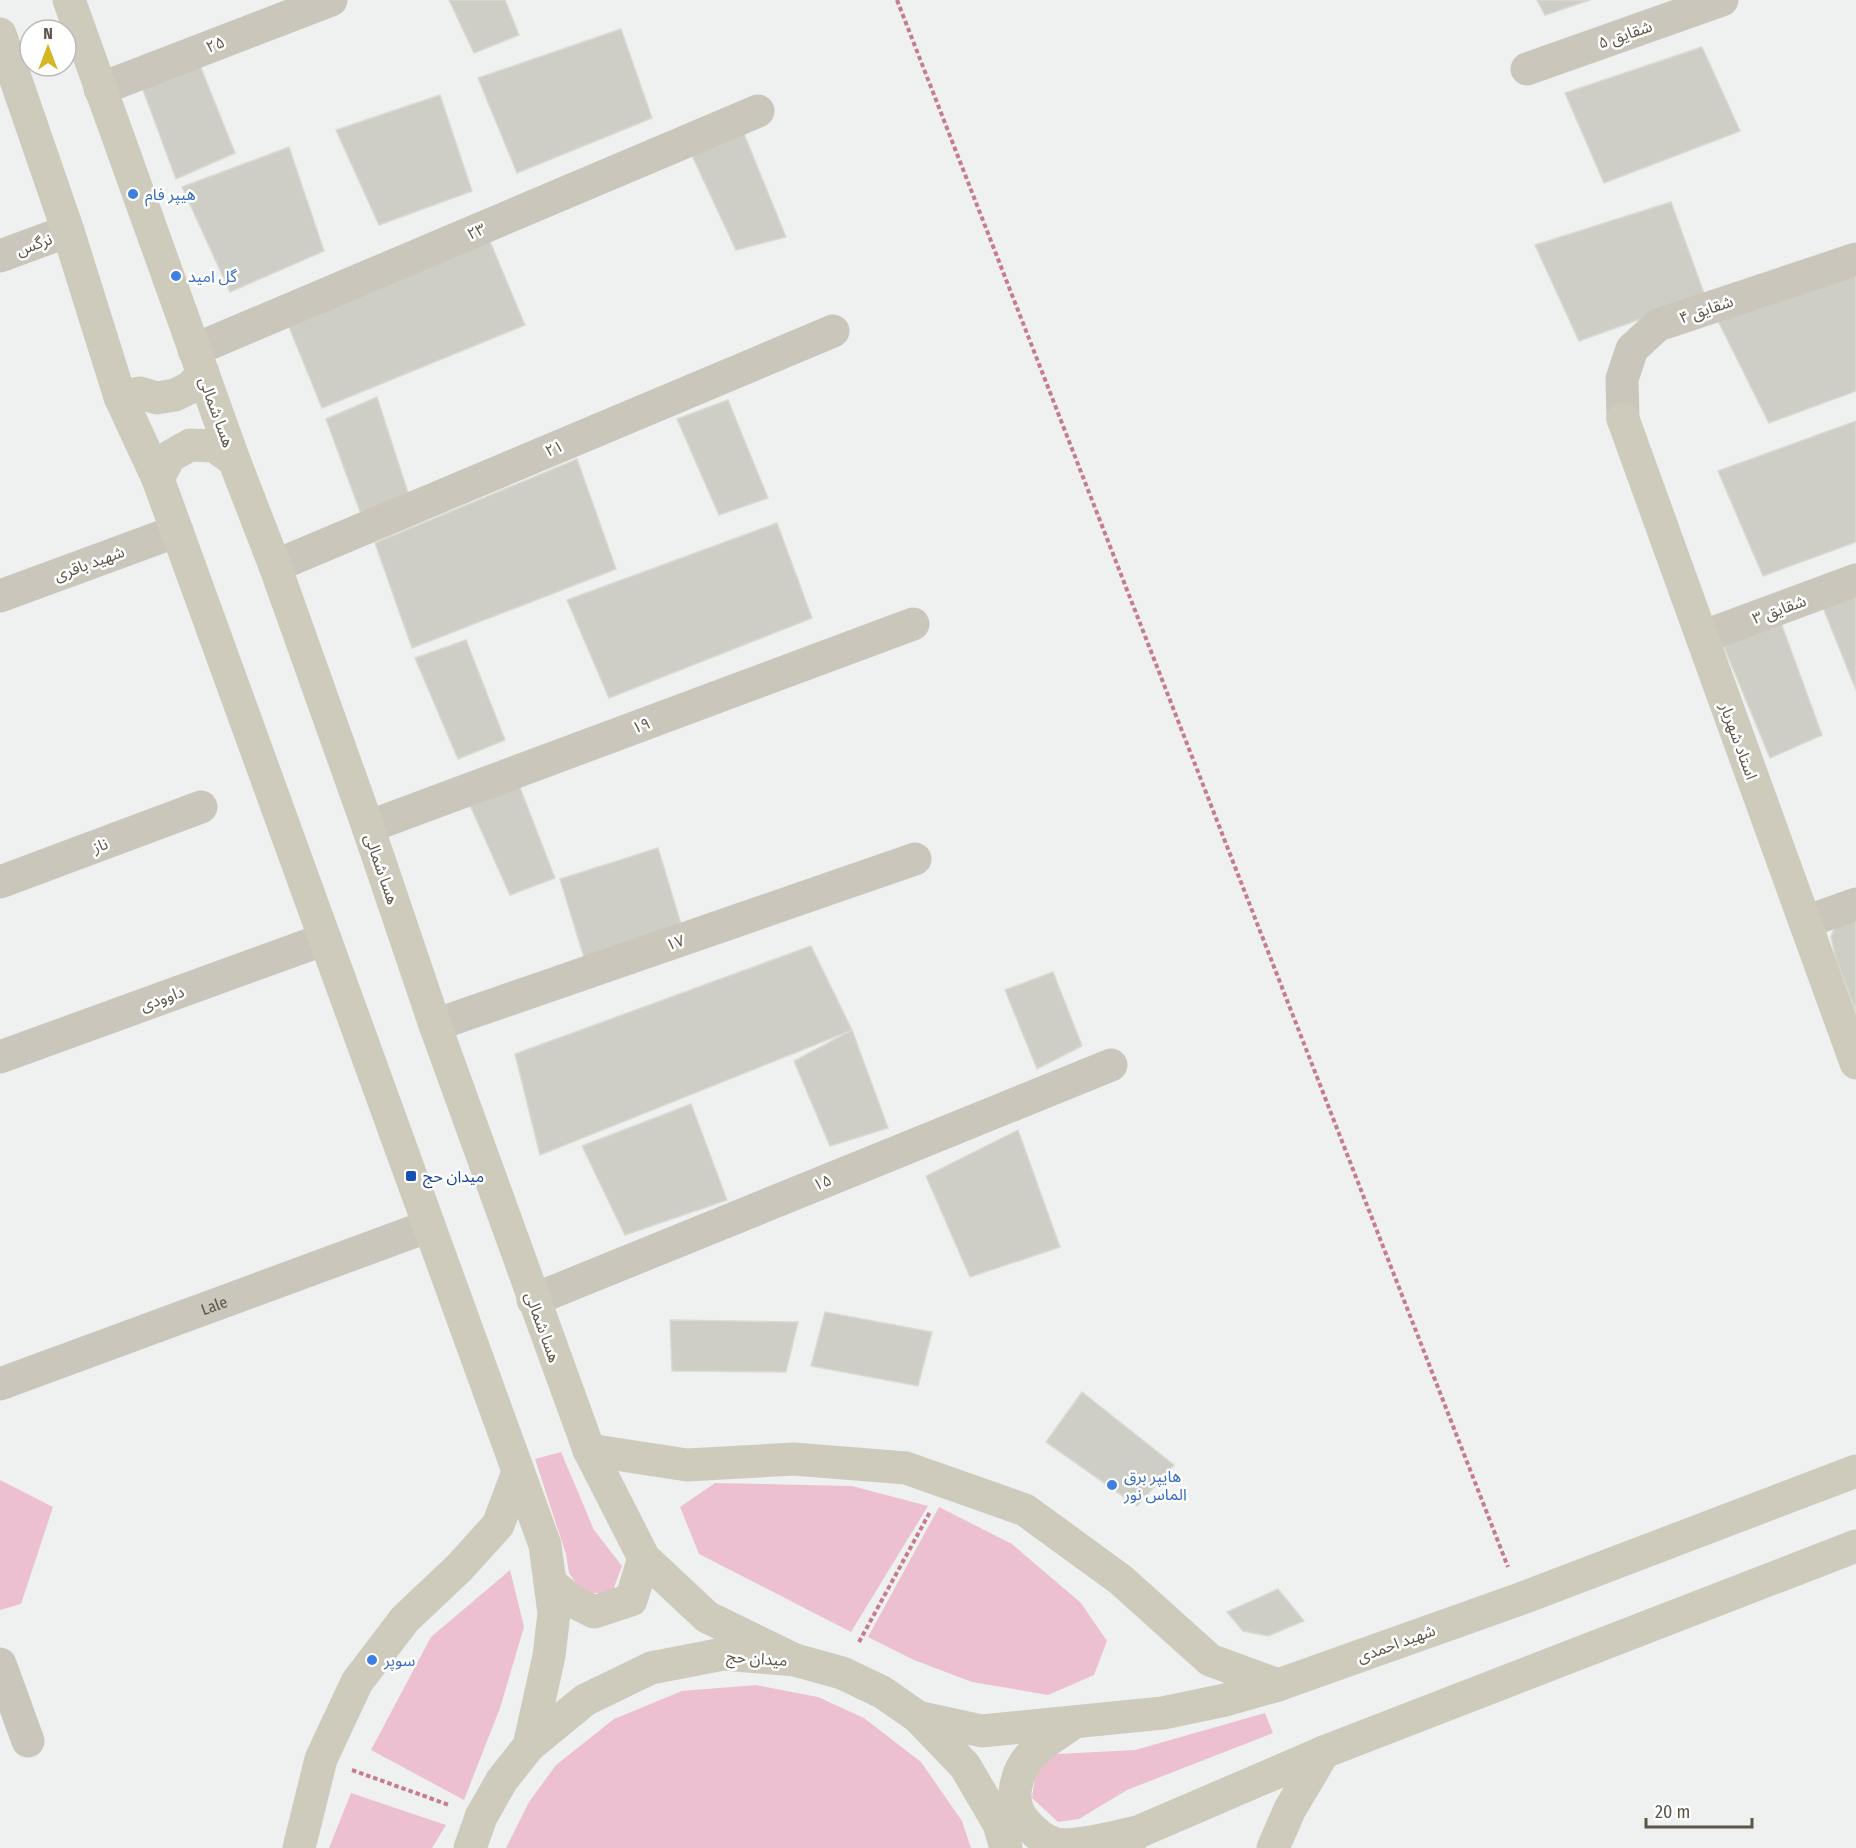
<svg xmlns="http://www.w3.org/2000/svg" width="1856" height="1848" font-family="'Fira Sans Condensed','Noto Sans Arabic',sans-serif">
<style>
.green{fill:#ecc0d0}
.building{fill:#cecdc6;stroke:#dadad3;stroke-width:1.5}
.lines{fill:none;stroke-linecap:round;stroke-linejoin:round}
.path{stroke:#c87b8d;stroke-width:4;stroke-dasharray:4.5 3;stroke-linecap:butt}
.street{stroke:#cbc6bb;stroke-width:33}
.secondary{stroke:#cfcbbc;stroke-width:33}
.shop-dot{fill:#3f7fe0;stroke:#fff;stroke-width:2}
.transit-dot{fill:#1a4fb4;stroke:#fff;stroke-width:2}
.labels{text-anchor:middle;stroke-width:5;stroke-linejoin:round;paint-order:stroke}
.street-label{font-size:16px;fill:#5b5648;stroke:#fff}
.shop-label{font-size:16px;fill:#366cbe;stroke:#fff;text-anchor:start}
.transit-label{font-size:16px;fill:#164399;stroke:#fff;text-anchor:start}
</style>
<rect width="100%" height="100%" fill="#eff1f1"/>
<g class="green">
<polygon points="561,1452 594,1530 622,1566 612,1593 583,1593 569,1573 566,1554 535,1459"/>
<polygon points="0,1480 53,1507 21,1604 0,1610"/>
<polygon points="715,1483 852,1486 928,1506 851,1632 699,1554 680,1507"/>
<polygon points="939,1507 1012,1544 1081,1603 1107,1641 1094,1675 1048,1695 972,1682 914,1660 868,1637"/>
<polygon points="510,1570 524,1627 500,1708 464,1800 371,1750 431,1637"/>
<polygon points="756,1685 818,1697 864,1718 921,1762 962,1821 971,1848 506,1848 529,1802 556,1765 614,1719 682,1691"/>
<polygon points="1265,1713 1273,1733 1127,1790 1079,1819 1058,1822 1032,1798 1036,1768 1057,1754 1135,1750"/>
<polygon points="351,1793 446,1825 432,1848 329,1848"/>
</g>
<g class="building">
<polygon points="449,0 505,0 519,35 474,53"/>
<polygon points="1537,0 1590,0 1545,15"/>
<polygon points="621,29 652,118 517,173 478,78"/>
<polygon points="1702,47 1740,131 1604,183 1565,93"/>
<polygon points="197,58 235,153 176,179 139,79"/>
<polygon points="440,95 472,191 379,225 336,130"/>
<polygon points="742,129 786,237 736,250 689,149"/>
<polygon points="289,147 324,251 230,292 182,187"/>
<polygon points="1671,202 1705,296 1579,341 1535,245"/>
<polygon points="489,239 525,325 322,408 287,322"/>
<polygon points="1856,265 1856,391 1769,423 1714,313"/>
<polygon points="377,397 412,505 365,525 326,419"/>
<polygon points="728,400 768,498 719,515 677,419"/>
<polygon points="1856,421 1856,542 1763,576 1718,471"/>
<polygon points="577,459 616,569 412,648 375,543"/>
<polygon points="777,523 812,618 609,698 567,600"/>
<polygon points="1856,592 1856,690 1822,605"/>
<polygon points="1780,620 1822,735 1770,758 1721,640"/>
<polygon points="466,640 505,740 458,759 415,658"/>
<polygon points="519,785 555,878 510,895 469,803"/>
<polygon points="658,848 684,934 586,964 560,879"/>
<polygon points="1856,912 1856,1012 1836,959 1831,937 1838,918"/>
<polygon points="811,946 852,1030 540,1155 515,1054"/>
<polygon points="1053,972 1082,1046 1037,1069 1005,990"/>
<polygon points="852,1030 888,1128 830,1146 794,1061"/>
<polygon points="691,1104 727,1200 625,1235 582,1146"/>
<polygon points="1018,1130 1060,1247 970,1277 926,1176"/>
<polygon points="825,1312 932,1332 918,1386 811,1366"/>
<polygon points="670,1320 798,1322 786,1372 672,1371"/>
<polygon points="1082,1392 1174,1465 1137,1506 1046,1442"/>
<polygon points="1278,1589 1304,1621 1268,1636 1243,1631 1227,1612"/>
</g>
<g class="lines">
<g class="path">
<polyline points="897,0 1508,1567"/>
<polyline points="859,1642 930,1512"/>
<polyline points="352,1770 449,1805"/>
</g>
<g class="street">
<polyline points="1527,69 1722,0"/>
<polyline points="100,89 331,0"/>
<polyline points="0,256 68,231"/>
<polyline points="194,350 758,111"/>
<polyline points="1623,419 1622,379 1632,349 1658,325 1856,259"/>
<polyline points="275,566 833,331"/>
<polyline points="0,596 177,531"/>
<polyline points="1702,637 1856,580"/>
<polyline points="368,827 913,624"/>
<polyline points="0,882 201,807"/>
<polyline points="1805,922 1856,904"/>
<polyline points="435,1025 915,859"/>
<polyline points="0,1057 325,939"/>
<polyline points="533,1300 1111,1065"/>
<path id="s1" d="M0 1384 429 1226"/>
<polyline points="0,1664 28,1741"/>
</g>
<g class="secondary">
<polyline points="69,0 234,460 275,566 368,827 435,1025 589,1450 644,1558 707,1617 795,1660"/>
<polyline points="0,34 68,231 120,397 158,479 545,1545 554,1613 549,1656 529,1746"/>
<polyline points="120,397 140,393 157,398 175,395 191,387 203,373"/>
<polyline points="1623,419 1856,1063"/>
<polyline points="158,479 169,457 190,445 214,446 234,460"/>
<polyline points="589,1450 687,1465 794,1459 906,1468 1025,1510 1121,1580 1210,1660 1278,1685"/>
<polyline points="550,1583 574,1602 594,1612 631,1600 644,1558"/>
<polyline points="918,1717 982,1731 1163,1713 1225,1700 1278,1685 1520,1599 1856,1471"/>
<path d="M1073 1723C1061 1732 1043 1742 1033 1753 1015 1771 1007 1804 1026 1823 1034 1832 1044 1841 1056 1844 1076 1848 1117 1836 1138 1832"/>
<polyline points="299,1848 321,1759 357,1682 405,1619 459,1568 498,1525 518,1472"/>
<polyline points="470,1848 481,1817 502,1780 529,1746 585,1700 651,1668 723,1654 795,1660 842,1673 882,1692 918,1717 965,1766 999,1824 1006,1848"/>
<polyline points="1121,1848 1138,1832 1324,1752 1856,1546"/>
<polyline points="1273,1848 1290,1809 1324,1752"/>
</g>
</g>
<g class="shop-dot">
<circle cx="133" cy="194" r="6"/>
<circle cx="176" cy="276" r="6"/>
<circle cx="1112" cy="1485" r="6"/>
<circle cx="372" cy="1660" r="6"/>
</g>
<rect class="transit-dot" x="405" y="1170" width="12" height="12" rx="3"/>
<g class="labels">
<g class="street-label">
<text transform="translate(1625 34) rotate(-19)" y="6">شقایق ۵</text>
<text transform="translate(215 44) rotate(-21)" y="6">۲۵</text>
<text transform="translate(476 231) rotate(-23)" y="6">۲۳</text>
<text transform="translate(34 244) rotate(-20)" y="6">نرگس</text>
<text transform="translate(1706 309) rotate(-19)" y="6">شقایق ۴</text>
<text transform="translate(217 412) rotate(70)" y="6">هسا شمالی</text>
<text transform="translate(554 448) rotate(-23)" y="6">۲۱</text>
<text transform="translate(89 563) rotate(-20)" y="6">شهید باقری</text>
<text transform="translate(1779 609) rotate(-20)" y="6">شقایق ۳</text>
<text transform="translate(641 725) rotate(-20)" y="6">۱۹</text>
<text transform="translate(1739 741) rotate(70)" y="6">استاد شهریار</text>
<text transform="translate(100 845) rotate(-20)" y="6">ناز</text>
<text transform="translate(382 869) rotate(71)" y="6">هسا شمالی</text>
<text transform="translate(675 942) rotate(-19)" y="6">۱۷</text>
<text transform="translate(162 998) rotate(-20)" y="6">داوودی</text>
<text transform="translate(822 1182) rotate(-22)" y="6">۱۵</text>
<text dy="6" stroke="none"><textPath href="#s1" startOffset="228">Lale</textPath></text>
<text transform="translate(543 1327) rotate(70)" y="6">هسا شمالی</text>
<text transform="translate(1396 1643) rotate(-20)" y="6">شهید احمدی</text>
<text transform="translate(757 1658) rotate(4)" y="6">میدان حج</text>
</g>
<g class="shop-label">
<text x="145" y="200">هیپر فام</text>
<text x="188" y="282">گل امید</text>
<text x="1124" y="1482">هایپر برق<tspan x="1124" dy="18">الماس نور</tspan></text>
<text x="384" y="1666">سوپر</text>
</g>
<g class="transit-label">
<text x="423" y="1182">میدان حج</text>
</g>
</g>
<g transform="translate(48 48)"><circle r="28" fill="#ffffff" stroke="#bdbbb6" stroke-width="1.5"/>
<path d="M0-4.5L10 22L0 15L-10 22Z" fill="#d5b525"/>
<text y="-9" font-size="16" font-weight="bold" text-anchor="middle" fill="#5b5648">N</text>
</g>
<path d="M1646 1818v9h106v-9" fill="none" stroke="#5b5648" stroke-width="3"/>
<text x="1655" y="1818" font-size="18" fill="#5b5648" stroke="#ffffff" stroke-width="4.5" paint-order="stroke">20 m</text>
</svg>
